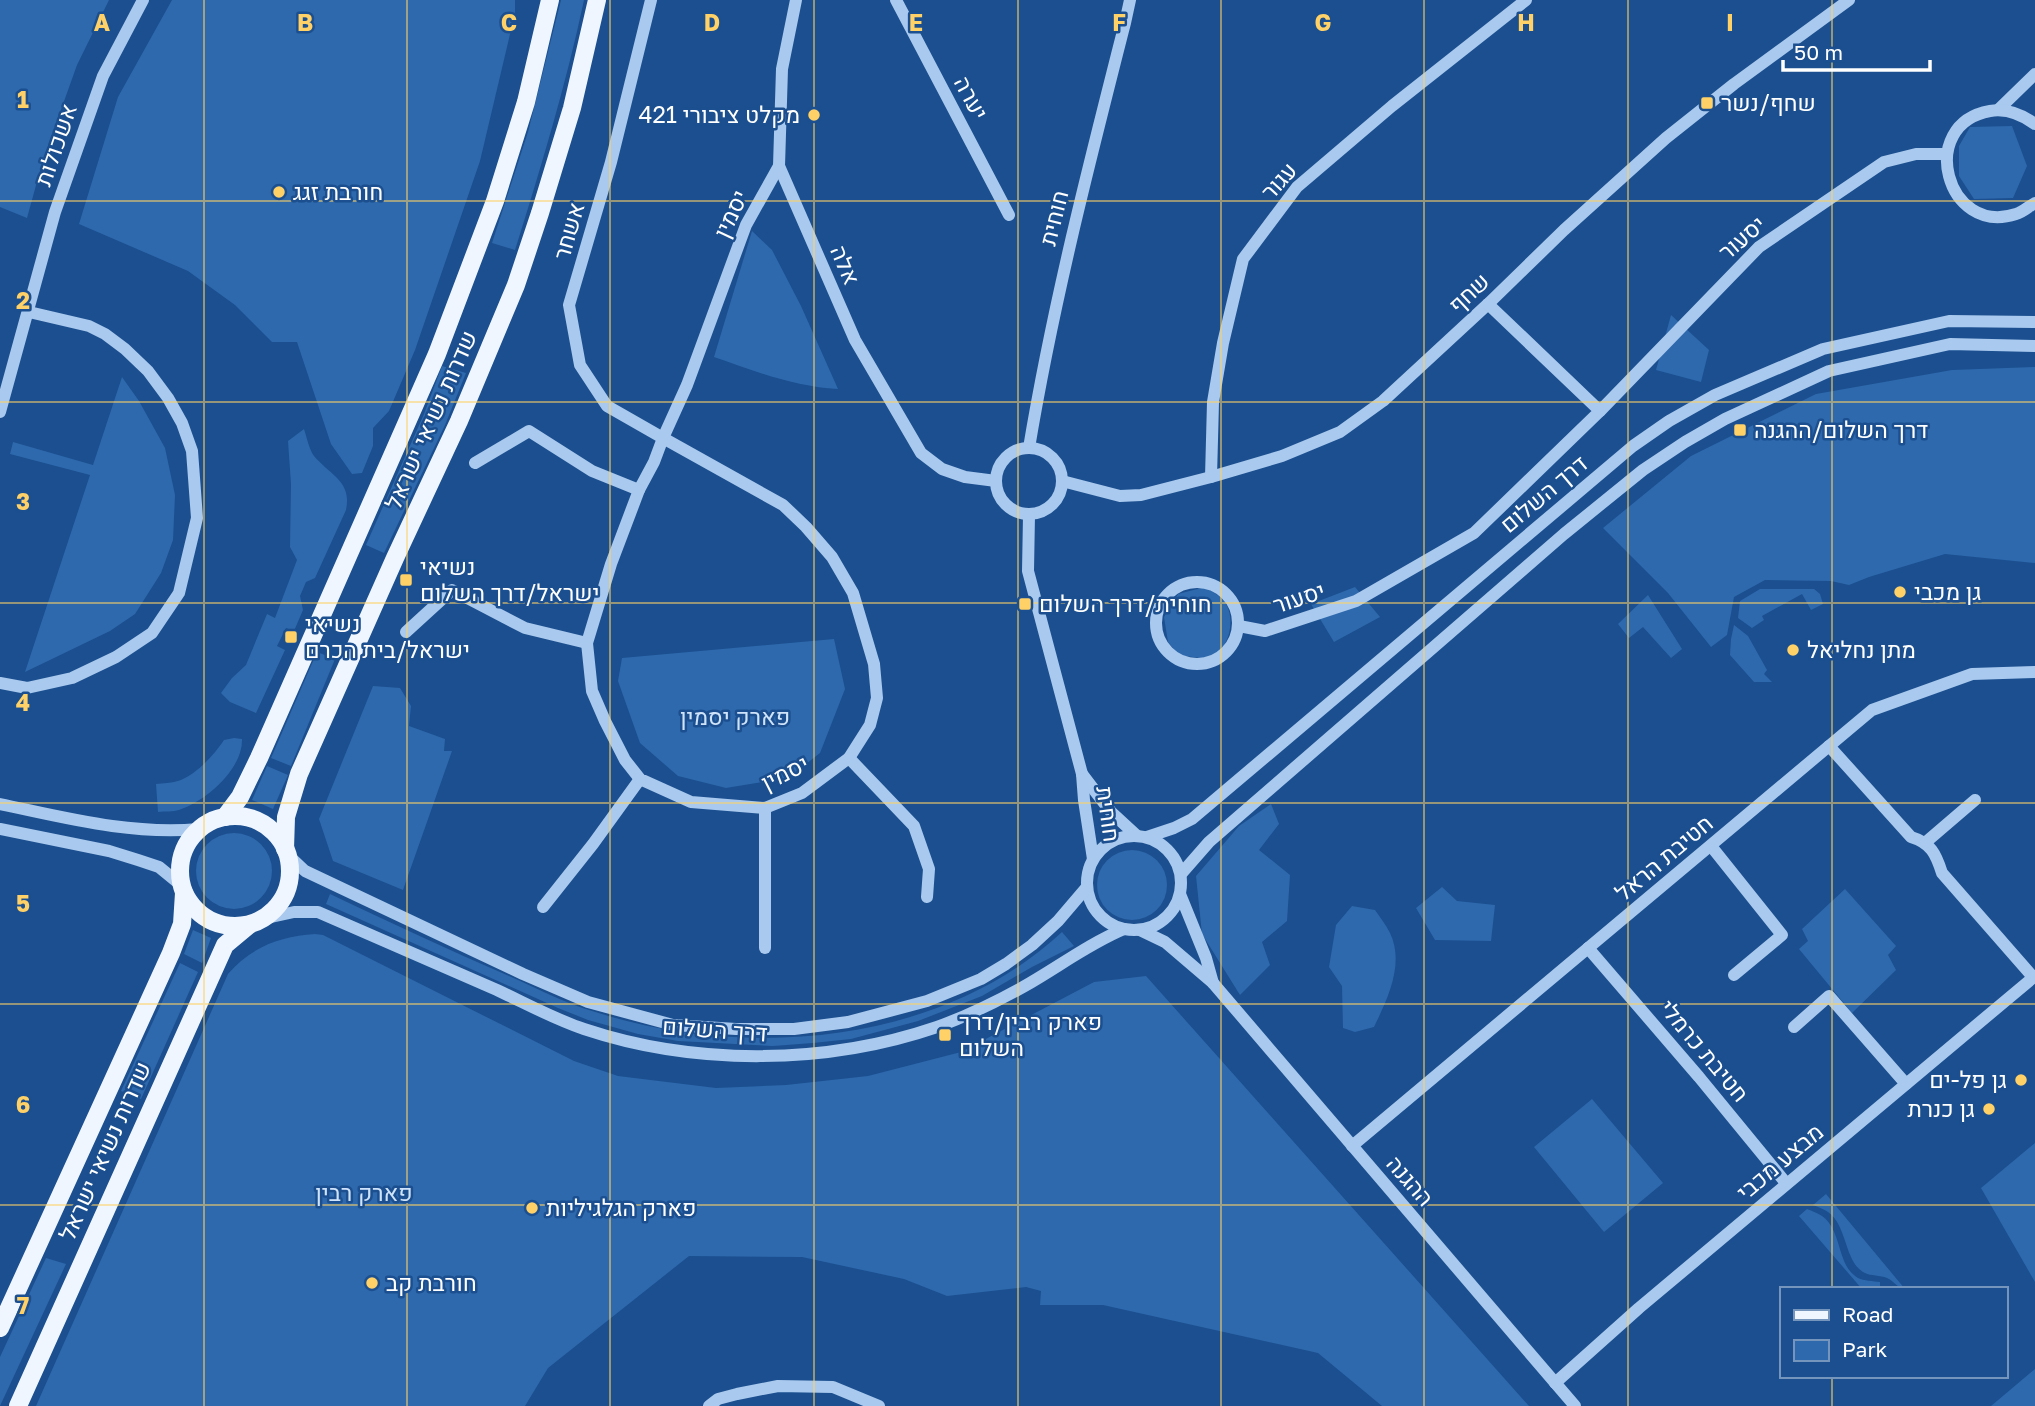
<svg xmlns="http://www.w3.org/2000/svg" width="2035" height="1406" font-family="'Golos Text',Heebo,sans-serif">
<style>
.green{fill:#2e69ad}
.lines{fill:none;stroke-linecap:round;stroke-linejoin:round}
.minor{stroke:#a9c9ee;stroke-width:12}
.major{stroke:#f0f6ff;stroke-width:18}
.grid{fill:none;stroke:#ffd166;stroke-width:2;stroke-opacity:0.55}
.poi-dot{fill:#ffd166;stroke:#1b4f8f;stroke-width:2.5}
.labels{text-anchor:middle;stroke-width:5;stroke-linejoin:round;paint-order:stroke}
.street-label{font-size:23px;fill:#fff;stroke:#1b4f8f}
.poi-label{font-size:23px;fill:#fff;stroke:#1b4f8f;text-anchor:start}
.park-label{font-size:23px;fill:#cfe3fa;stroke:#1b4f8f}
.grid-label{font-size:23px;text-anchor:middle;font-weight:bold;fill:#ffd166;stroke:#1b4f8f;stroke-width:5;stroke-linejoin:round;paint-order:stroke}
</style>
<rect width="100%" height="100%" fill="#1b4f8f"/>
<g class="green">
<polygon points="0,0 109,0 77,65 43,160 27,218 0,207"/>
<polygon points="172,0 515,0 515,13 480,161 415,350 389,411 373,428 373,446 362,473 352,474 331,444 297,342 272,342 235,305 188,271 79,224 118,97"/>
<path d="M561 0H584C566 85 541 167 515 250L492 243 528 132Z"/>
<polygon points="2012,126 2027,166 2013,198 1974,199 1959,176 1959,146 1970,127"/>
<path d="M752 231 772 250 801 306 838 389C795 387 754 371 714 357Z"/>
<polygon points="1671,315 1709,350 1701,382 1656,370"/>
<polygon points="442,366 466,373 445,425 384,553 366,545 424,414"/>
<polygon points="2035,367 2035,563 1945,554 1869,577 1849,585 1831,581 1765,580 1734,597 1727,635 1711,647 1668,593 1603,528 1691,456 1816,394 1952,370"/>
<polygon points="122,377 139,401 165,448 175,495 173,540 161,573 135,614 110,631 25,672 90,475 10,454 13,442 93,465"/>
<path d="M304 429C307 438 309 449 314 456 331 476 352 481 346 510L315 578 306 582 300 596 303 610 294 631 286 628 277 646 285 650 256 713 230 702 221 693 232 678 246 665 267 614 275 618 297 560 290 547 291 484 288 441Z"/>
<path d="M1205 587C1211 591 1219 595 1223 600 1236 614 1231 644 1216 654 1205 661 1189 656 1178 655L1168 642 1164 617 1178 594Z"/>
<polygon points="1355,587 1380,617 1334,642 1311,604"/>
<polygon points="1760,589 1814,589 1820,594 1823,604 1811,610 1802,594 1762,616 1764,620 1752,628 1738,618 1740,601"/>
<polygon points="1648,595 1682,649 1671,658 1643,627 1629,638 1618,624"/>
<polygon points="1734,625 1748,636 1767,670 1764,674 1772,682 1754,682 1730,655 1731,639"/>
<polygon points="834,639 845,689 820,753 788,778 726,788 678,776 640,743 618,681 622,658"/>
<polygon points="317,652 335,659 291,766 271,758"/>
<polygon points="373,686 400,688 411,706 409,726 445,739 444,751 452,751 403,890 333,861 319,819"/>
<path d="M234 738 242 739C243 769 206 801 179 810 173 812 165 811 158 812L156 784C163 783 171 783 178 781 195 776 215 754 224 740Z"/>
<polygon points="267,766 288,775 273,809 252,800"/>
<polygon points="1271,804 1279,824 1259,850 1290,875 1287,921 1262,942 1270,965 1240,995 1202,934 1196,876 1239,826"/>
<circle cx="234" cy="871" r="38"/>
<circle cx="1132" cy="885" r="35"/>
<polygon points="1442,887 1457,901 1495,905 1491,941 1435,940 1416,908"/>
<polygon points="1845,889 1896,946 1888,955 1896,970 1852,1013 1799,949 1808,941 1802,929"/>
<path d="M330 894C389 922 449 950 509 976 536 988 563 1002 592 1011 745 1061 941 1045 1062 932L1074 946 1032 967 982 996 918 1021 851 1039 813 1043 773 1046 678 1041 638 1034 588 1020 558 1008 326 904Z"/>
<path d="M1352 906 1375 910C1380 917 1386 925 1390 933 1405 964 1387 1000 1374 1027L1355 1032 1343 1028 1342 986 1329 967 1336 925Z"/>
<polygon points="193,930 211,938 202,963 184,954"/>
<path d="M315 934 323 935 574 1061 618 1076 716 1088 786 1085 868 1076 961 1052 1094 982 1146 976 1529 1406H1382L1318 1353 1103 1305H1040L1041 1291 1026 1287 947 1296 904 1279 802 1257 689 1256 548 1368 525 1406H36L228 974C251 947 281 936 315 934Z"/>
<polygon points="180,963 198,972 141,1099 121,1091"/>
<polygon points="1592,1099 1663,1183 1604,1232 1534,1147"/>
<polygon points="2035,1143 2035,1282 1981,1188"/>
<path d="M1826 1194 1905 1289C1897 1288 1894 1281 1887 1278 1880 1275 1871 1276 1865 1273 1844 1263 1848 1226 1828 1212 1824 1209 1818 1207 1813 1205Z"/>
<path d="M1807 1209C1812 1211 1818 1213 1822 1216 1843 1231 1836 1265 1858 1278 1864 1281 1873 1281 1880 1282V1289H1862L1799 1216Z"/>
<polygon points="46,1258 66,1264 0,1406 0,1357"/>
<polygon points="2035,1369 2035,1406 1991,1406"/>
</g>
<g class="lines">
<g class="minor">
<polyline points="651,0 611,162 569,305 580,365 607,406 663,438 783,505 806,527 832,557 853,593 874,664 877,698 870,725 849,758 802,793 765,808 691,802 640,779 625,760 605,721 592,691 587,643 611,564 639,490 654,462 663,438 687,385 746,225 779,166"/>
<polyline points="796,0 782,69 779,166 855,340 921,453 942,469 965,477 996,481"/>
<polyline points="896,0 1009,215"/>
<polyline points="1999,109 2035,74"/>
<path d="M2035 124C2021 114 2007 108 1990 111 1916 124 1946 237 2016 214 2023 212 2029 206 2035 203"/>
<polyline points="1600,411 1759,247 1884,162 1916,154 1947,154"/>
<polyline points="0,412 55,212 103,76 143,0"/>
<circle cx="1029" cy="481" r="33"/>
<path d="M1029 448C1053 304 1089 164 1125 23L1130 0"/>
<polyline points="475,463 529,431 592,471 639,490"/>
<polyline points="1211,477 1213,402 1223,343 1243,259 1297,187 1392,106 1526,0"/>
<polyline points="1062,481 1120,496 1141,495 1211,477 1282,456 1340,432 1383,401 1488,304 1564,230 1666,138 1734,84 1849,0"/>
<polyline points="1029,515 1028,571 1082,774 1084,800 1093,859"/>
<circle cx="1197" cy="623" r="41"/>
<polyline points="1239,626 1265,631 1356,601 1474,533 1600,411 1488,304"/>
<polyline points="406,632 452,590 525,628 587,643"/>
<polyline points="0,683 27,688 72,678 116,657 152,633 179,593 197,518 192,451 182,423 168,398 148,371 125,349 105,334 89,326 29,312"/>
<path d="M1829 746 1911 837C1931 843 1936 854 1942 873L2033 977"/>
<polyline points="849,758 914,826 929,869 927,897"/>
<polyline points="1082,774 1111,812 1136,835"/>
<path d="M0 804C67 818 130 835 199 829"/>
<polyline points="0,829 109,851 138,860 159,867 181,885"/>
<circle cx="1134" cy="883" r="47"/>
<polyline points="1147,837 1174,828 1192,819 1633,446 1669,421 1715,395 1823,349 1949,321 2035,322"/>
<polyline points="1926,842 1975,800"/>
<polyline points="1711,846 1782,935 1734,975"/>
<polyline points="287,854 305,871 523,974 588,1002 673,1025 736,1029 794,1029 848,1022 927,1001 981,979 1006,964 1032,945 1058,921 1087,887"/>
<polyline points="1181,874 1209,842 1564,534 1643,470 1685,442 1725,419 1829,371 1950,344 2035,346"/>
<polyline points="1180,894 1206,958 1213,983"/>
<polyline points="543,907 593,844 640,779"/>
<path d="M262 919 294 912H318C377 938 437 964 497 990 525 1003 554 1019 584 1029 695 1066 826 1065 937 1027 967 1016 996 1002 1023 987 1057 968 1088 944 1124 929"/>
<polyline points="1140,930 1165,942 1213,983 1575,1406"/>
<polyline points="765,948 765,808"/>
<polyline points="1588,948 1699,1077 1786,1183"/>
<polyline points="1794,1027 1829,996 1906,1084"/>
<polyline points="1352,1146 1872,710 1972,674 2035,672"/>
<polyline points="1555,1383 1639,1308 2035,976"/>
<polyline points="709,1406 718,1399 737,1394 778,1386 833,1387 879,1406"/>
</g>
<g class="major">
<circle cx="235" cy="871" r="55"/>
<polyline points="225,817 240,797 259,758 437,354 495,201 526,102 550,0"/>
<polyline points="285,849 286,817 299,774 395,558 459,421 516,285 540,213 572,108 597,0"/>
<polyline points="0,1328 171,953 182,924 184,893"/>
<polyline points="18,1406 225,945 249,925"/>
</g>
</g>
<path class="grid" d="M204 0V1406M407 0V1406M610 0V1406M814 0V1406M1018 0V1406M1221 0V1406M1424 0V1406M1628 0V1406M1832 0V1289M0 201H2035M0 402H2035M0 603H2035M0 803H2035M0 1004H2035M0 1205H2035M1832 1376V1406"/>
<g class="poi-dot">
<rect x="1700" y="96" width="14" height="14" rx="3.5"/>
<circle cx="814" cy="115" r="7"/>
<circle cx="279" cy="192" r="7"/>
<rect x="1733" y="423" width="14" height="14" rx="3.5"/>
<rect x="399" y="573" width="14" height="14" rx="3.5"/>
<circle cx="1900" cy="592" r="7"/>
<rect x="1018" y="597" width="14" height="14" rx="3.5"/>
<rect x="284" y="630" width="14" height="14" rx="3.5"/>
<circle cx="1793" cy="650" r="7"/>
<rect x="938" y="1028" width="14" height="14" rx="3.5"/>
<circle cx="2021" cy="1080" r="7"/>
<circle cx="1989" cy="1109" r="7"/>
<circle cx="532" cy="1208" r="7"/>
<circle cx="372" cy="1283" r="7"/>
</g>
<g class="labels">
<g class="street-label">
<text transform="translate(971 98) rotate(62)" y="8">יערה</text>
<text transform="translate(56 145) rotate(-71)" y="8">אשכולות</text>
<text transform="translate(1279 181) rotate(-48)" y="8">עגור</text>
<text transform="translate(731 214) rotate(-65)" y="8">יסמין</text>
<text transform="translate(1054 218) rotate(-76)" y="8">חוחית</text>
<text transform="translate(569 231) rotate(-74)" y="8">אשחר</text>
<text transform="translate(1742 238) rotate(-41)" y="8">יסעור</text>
<text transform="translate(845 265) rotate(67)" y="8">אלה</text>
<text transform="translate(1469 293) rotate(-43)" y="8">שחף</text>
<text transform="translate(431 420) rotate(-66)" y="8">שדרות נשיאי ישראל</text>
<text transform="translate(1544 494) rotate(-40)" y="8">דרך השלום</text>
<text transform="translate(1299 598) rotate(-18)" y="8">יסעור</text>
<text transform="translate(785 773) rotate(-27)" y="8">יסמין</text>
<text transform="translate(1108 814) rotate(82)" y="8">חוחית</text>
<text transform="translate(1664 858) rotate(-40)" y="8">חטיבת הראל</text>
<text transform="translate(715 1030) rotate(4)" y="8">דרך השלום</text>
<text transform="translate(1704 1051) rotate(50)" y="8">חטיבת כרמלי</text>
<text transform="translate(105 1151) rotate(-66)" y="8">שדרות נשיאי ישראל</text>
<text transform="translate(1780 1162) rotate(-40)" y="8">מבצע מכבי</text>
<text transform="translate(1410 1181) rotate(49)" y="8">ההגנה</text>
</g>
<g class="poi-label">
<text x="1721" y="111">שחף/נשר</text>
<text x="800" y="123" text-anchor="end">מקלט ציבורי 421</text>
<text x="293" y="200">חורבת זגג</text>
<text x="1754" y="438">דרך השלום/ההגנה</text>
<text x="420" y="575">נשיאי<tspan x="420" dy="26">ישראל/דרך השלום</tspan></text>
<text x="1914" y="600">גן מכבי</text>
<text x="1039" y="612">חוחית/דרך השלום</text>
<text x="305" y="632">נשיאי<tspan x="305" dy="26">ישראל/בית הכרם</tspan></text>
<text x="1807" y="658">מתן נחליאל</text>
<text x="959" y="1030">פארק רבין/דרך<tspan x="959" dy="26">השלום</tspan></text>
<text x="2007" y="1088" text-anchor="end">גן פל-ים</text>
<text x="1975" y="1117" text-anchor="end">גן כנרת</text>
<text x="546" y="1216">פארק הגלגיליות</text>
<text x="386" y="1291">חורבת קב</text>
</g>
<g class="park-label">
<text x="735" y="725">פארק יסמין</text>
<text x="364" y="1201">פארק רבין</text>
</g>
</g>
<g class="grid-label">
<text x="102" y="31">A</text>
<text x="305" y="31">B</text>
<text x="509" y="31">C</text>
<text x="712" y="31">D</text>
<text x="916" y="31">E</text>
<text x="1119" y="31">F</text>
<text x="1323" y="31">G</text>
<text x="1526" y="31">H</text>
<text x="1730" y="31">I</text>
<text x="23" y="108">1</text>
<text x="23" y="309">2</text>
<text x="23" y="510">3</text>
<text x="23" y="711">4</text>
<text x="23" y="912">5</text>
<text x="23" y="1113">6</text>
<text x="23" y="1314">7</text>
</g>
<rect x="1780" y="1287" width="228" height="91" fill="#1b4f8f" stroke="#7695bc" stroke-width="2"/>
<rect x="1794" y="1310" width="35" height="10" fill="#f0f6ff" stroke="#7695bc" stroke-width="2"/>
<text x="1842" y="1322" font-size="21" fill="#ffffff">Road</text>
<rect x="1794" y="1340" width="35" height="21" fill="#2e69ad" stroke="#7695bc" stroke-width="2"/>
<text x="1842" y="1357" font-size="21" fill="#ffffff">Park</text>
<path d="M1783 60v10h147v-10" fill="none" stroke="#ffffff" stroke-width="3.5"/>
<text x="1794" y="60" font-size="21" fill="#ffffff" stroke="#1b4f8f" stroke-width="5" paint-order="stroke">50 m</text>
</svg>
